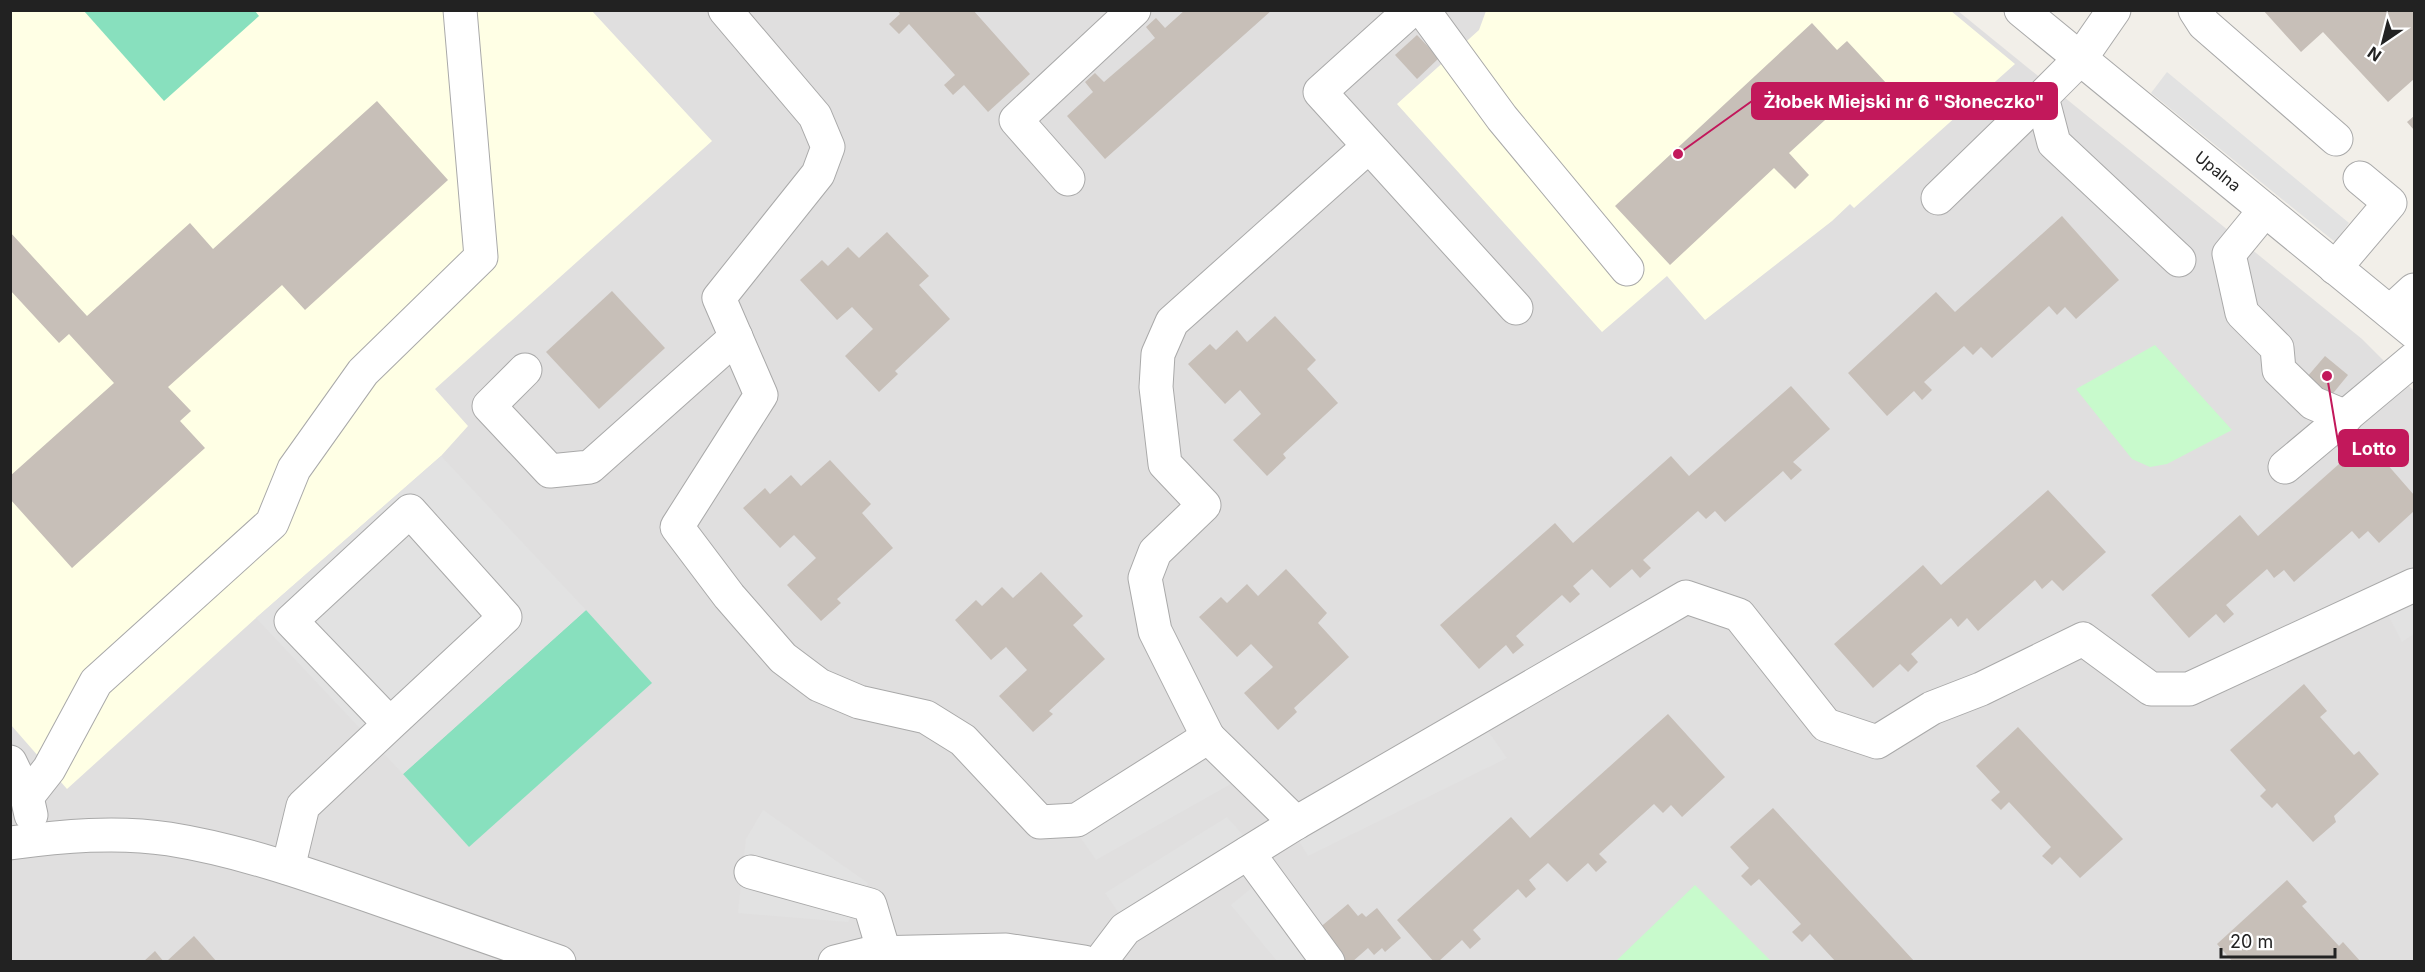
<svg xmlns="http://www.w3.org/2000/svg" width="2425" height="972" font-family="Inter,sans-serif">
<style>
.residential{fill:#e0dfdf}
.education{fill:#ffffe5}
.park{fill:#c8facc}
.pitch{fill:#88e0be}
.parking{fill:#e2e2e2}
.building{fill:#c7bfb8}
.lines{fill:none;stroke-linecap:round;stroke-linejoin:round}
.minor-casing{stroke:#a9a9a9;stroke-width:35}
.minor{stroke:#fff;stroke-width:33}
.labels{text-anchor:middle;stroke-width:4.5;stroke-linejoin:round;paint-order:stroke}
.street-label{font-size:16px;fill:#222;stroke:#fff}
.leader{fill:none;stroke:#c2185b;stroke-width:2}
.callout-dot{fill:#c2185b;stroke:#fff;stroke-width:2}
.callout{fill:#c2185b;stroke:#c2185b;stroke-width:2}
.callout-label{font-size:18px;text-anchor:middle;font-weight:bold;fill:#fff}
</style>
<rect width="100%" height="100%" fill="#f2efe9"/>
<polygon class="residential" points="10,11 1958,11 2362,339 2414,391 2414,961 11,961"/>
<g class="education">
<polygon points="10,11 592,11 712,141 435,389 468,426 441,456 256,618 67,789 11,725"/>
<polygon points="1486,11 1951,11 2015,64 1854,208 1850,204 1832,221 1705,320 1667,276 1602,332 1397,104 1479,30"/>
</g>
<g class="park">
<polygon points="2155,345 2232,430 2167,464 2150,467 2132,459 2076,389"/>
<polygon points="1695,885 1771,961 1616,961"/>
</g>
<g class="pitch">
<polygon points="255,11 259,16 164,101 84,11"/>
<polygon points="586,610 652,683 469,847 403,774"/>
</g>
<g class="parking">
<polygon points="2167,72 2349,223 2335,242 2151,93"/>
<polygon points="441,456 586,610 403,774 256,618"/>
<polygon points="2414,603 2414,634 2402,642 2388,615"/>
<polygon points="1488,731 1507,758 1308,856 1294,833"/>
<polygon points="1222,750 1247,775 1096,860 1080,837"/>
<polygon points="763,810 868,883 848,922 738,913 746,839"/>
<polygon points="1227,817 1245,837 1120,915 1105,893"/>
<polygon points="1253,887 1312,961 1277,961 1231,905"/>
</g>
<g class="building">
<polygon points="897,10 973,10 1030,74 988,112 964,85 953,95 944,85 955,75 909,24 899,34 889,24 900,14"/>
<polygon points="1185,10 1272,10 1105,159 1067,116 1093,92 1085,82 1095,73 1104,82 1155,38 1146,27 1156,18 1165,28"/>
<polygon points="2263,10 2414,10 2414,79 2388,102 2323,32 2301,52"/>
<polygon points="1812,23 1837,50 1847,41 1887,84 1858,110 1848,99 1789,153 1809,175 1795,189 1774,168 1670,265 1615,206"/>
<polygon points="1417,35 1439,58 1417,79 1395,55"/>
<polygon points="377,101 448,180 305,310 282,285 168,387 191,411 180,421 205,448 72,568 10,499 10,476 114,383 69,334 59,343 10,290 10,232 87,316 190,223 213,249"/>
<polygon points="2414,116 2414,130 2407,122"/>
<polygon points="2062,216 2119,280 2076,319 2065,307 2057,315 2049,306 1992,358 1981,347 1973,355 1964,346 1924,382 1932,390 1922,400 1914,391 1887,416 1848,373 1936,292 1955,312"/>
<polygon points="887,232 929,276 919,285 950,319 895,371 898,374 879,392 845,356 873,329 852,307 837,320 800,280 822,260 828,266 848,247 859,258"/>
<polygon points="612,291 665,348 599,409 546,352"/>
<polygon points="1275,316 1316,360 1307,369 1338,403 1283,454 1286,458 1267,476 1233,440 1261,414 1240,390 1225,404 1188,364 1210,344 1216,350 1237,330 1247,342"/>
<polygon points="2325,356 2348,375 2330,397 2307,377"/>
<polygon points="1791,386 1830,429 1793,462 1802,470 1791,480 1783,471 1725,522 1715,511 1706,519 1698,511 1643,560 1651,568 1640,578 1632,569 1610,588 1592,569 1573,586 1580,594 1570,603 1562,595 1516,636 1524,645 1513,654 1506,645 1479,669 1440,625 1555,523 1573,543 1671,456 1689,476"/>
<polygon points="2366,440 2414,495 2414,511 2379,543 2368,531 2359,539 2352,531 2294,582 2284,570 2274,578 2267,569 2226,605 2234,614 2224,623 2216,614 2189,638 2151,595 2240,515 2258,536"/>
<polygon points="830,460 871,504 862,513 893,548 837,599 841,603 821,621 787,585 816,558 794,535 780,548 743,508 765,488 770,494 791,475 801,486"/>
<polygon points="2048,490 2106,552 2063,591 2052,580 2042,589 2035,580 1978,631 1967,618 1958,627 1951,618 1911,654 1918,662 1908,672 1900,664 1873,688 1834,644 1923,565 1941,585"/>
<polygon points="1286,569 1327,613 1318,623 1349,657 1294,708 1297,712 1278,730 1244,693 1273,667 1251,644 1237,657 1199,617 1221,597 1227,603 1247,584 1258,596"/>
<polygon points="1041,572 1083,616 1073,625 1105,659 1049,711 1053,714 1033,732 999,696 1027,670 1006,647 991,660 955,620 976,600 982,606 1002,587 1013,598"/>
<polygon points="2304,684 2327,711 2320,717 2354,755 2359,751 2379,774 2334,816 2336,822 2313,842 2277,803 2272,808 2260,796 2266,790 2230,750"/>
<polygon points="1668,714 1725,777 1682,817 1671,805 1663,813 1654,804 1599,854 1607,862 1596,872 1588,863 1567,882 1548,863 1529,880 1536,889 1526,898 1518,889 1473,930 1481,939 1470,949 1462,940 1438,962 1434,962 1397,920 1511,817 1530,838"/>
<polygon points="2018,727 2123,839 2080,878 2060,857 2052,865 2042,856 2051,847 2009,802 2001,810 1991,800 2000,792 1976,766"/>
<polygon points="1773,808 1915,962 1836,962 1810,934 1802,942 1792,932 1801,924 1759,879 1751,886 1741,876 1749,868 1730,847"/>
<polygon points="2287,880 2307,902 2302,906 2339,946 2343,942 2361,962 2233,962 2217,944"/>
<polygon points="1348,904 1358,916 1362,913 1366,917 1377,908 1401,938 1385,952 1382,948 1374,955 1368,948 1352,962 1345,962 1318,929"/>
<polygon points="194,936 217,962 166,962"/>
<polygon points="155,951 164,962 143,962"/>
</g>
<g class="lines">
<defs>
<g id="minor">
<polyline points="725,10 815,116 828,147 818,174 719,298 761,395 677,527 729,596 783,658 819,685 859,702 926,717 963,740 1040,822 1077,820 1208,737 1296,823"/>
<polyline points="1411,10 1320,92 1516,308"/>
<polyline points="1423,10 1502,118 1627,269"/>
<polyline points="2021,10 2414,332"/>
<polyline points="2114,10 2080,59 2042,97 2054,143 2179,260"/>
<polyline points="2195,10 2204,24 2336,139"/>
<polyline points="1068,179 1016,120 1134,10"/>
<polyline points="1938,198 2042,97"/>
<polyline points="2265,210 2229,254 2242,313 2277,348 2279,370 2313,403 2346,417"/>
<polyline points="2335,268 2390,203 2360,178"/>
<polyline points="2390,312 2414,290"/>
<polyline points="525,370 489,406 550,471 590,467 736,337"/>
<polyline points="2285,467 2414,359"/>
<polyline points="1208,737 1155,631 1145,578 1155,552 1204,505 1165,464 1156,387 1158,354 1172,322 1368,147"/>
<polyline points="10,762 27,797 31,815"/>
<polyline points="27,797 49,769 96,682 272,523 294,469 363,372 481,257 460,10"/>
<path d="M10 843C62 836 117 831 169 839 238 850 304 873 370 896 433 918 496 940 559 962"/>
<polyline points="1248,853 1328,962"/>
<polyline points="288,868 303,806 390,724 505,617 410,511 291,621 390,724"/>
<polyline points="751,872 870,905 884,952"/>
<polyline points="835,962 871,953 1006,950 1084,962"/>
<polyline points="1100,962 1125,929 1296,823 1686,597 1739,615 1826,725 1877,742 1932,708 1981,689 2083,639 2151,689 2189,689 2414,585"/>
</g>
</defs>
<use href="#minor" class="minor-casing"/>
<use href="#minor" class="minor"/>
</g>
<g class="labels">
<g class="street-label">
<text transform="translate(2218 171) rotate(39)" y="6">Upalna</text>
</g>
</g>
<path class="leader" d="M1678 154L1752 101M2327 376L2339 448"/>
<g class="callout-dot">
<circle cx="1678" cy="154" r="6"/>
<circle cx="2327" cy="376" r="6"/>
</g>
<g class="callout">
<rect x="1752" y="83" width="305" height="36" rx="6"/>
<rect x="2339" y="430" width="69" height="36" rx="6"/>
</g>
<g class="callout-label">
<text x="1904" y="108">Żłobek Miejski nr 6 "Słoneczko"</text>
<text x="2374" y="455">Lotto</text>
</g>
<rect width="2425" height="972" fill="none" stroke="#222222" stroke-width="24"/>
<g transform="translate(2383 42) rotate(215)" stroke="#ffffff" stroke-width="4.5" paint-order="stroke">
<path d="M0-4.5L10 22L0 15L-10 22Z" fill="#222222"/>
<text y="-9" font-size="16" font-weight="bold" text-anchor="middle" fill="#222222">N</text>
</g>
<path d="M2221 948v9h114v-9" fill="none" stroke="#222222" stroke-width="3"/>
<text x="2230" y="948" font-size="18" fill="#222222" stroke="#ffffff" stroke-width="4.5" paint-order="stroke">20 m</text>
</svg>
